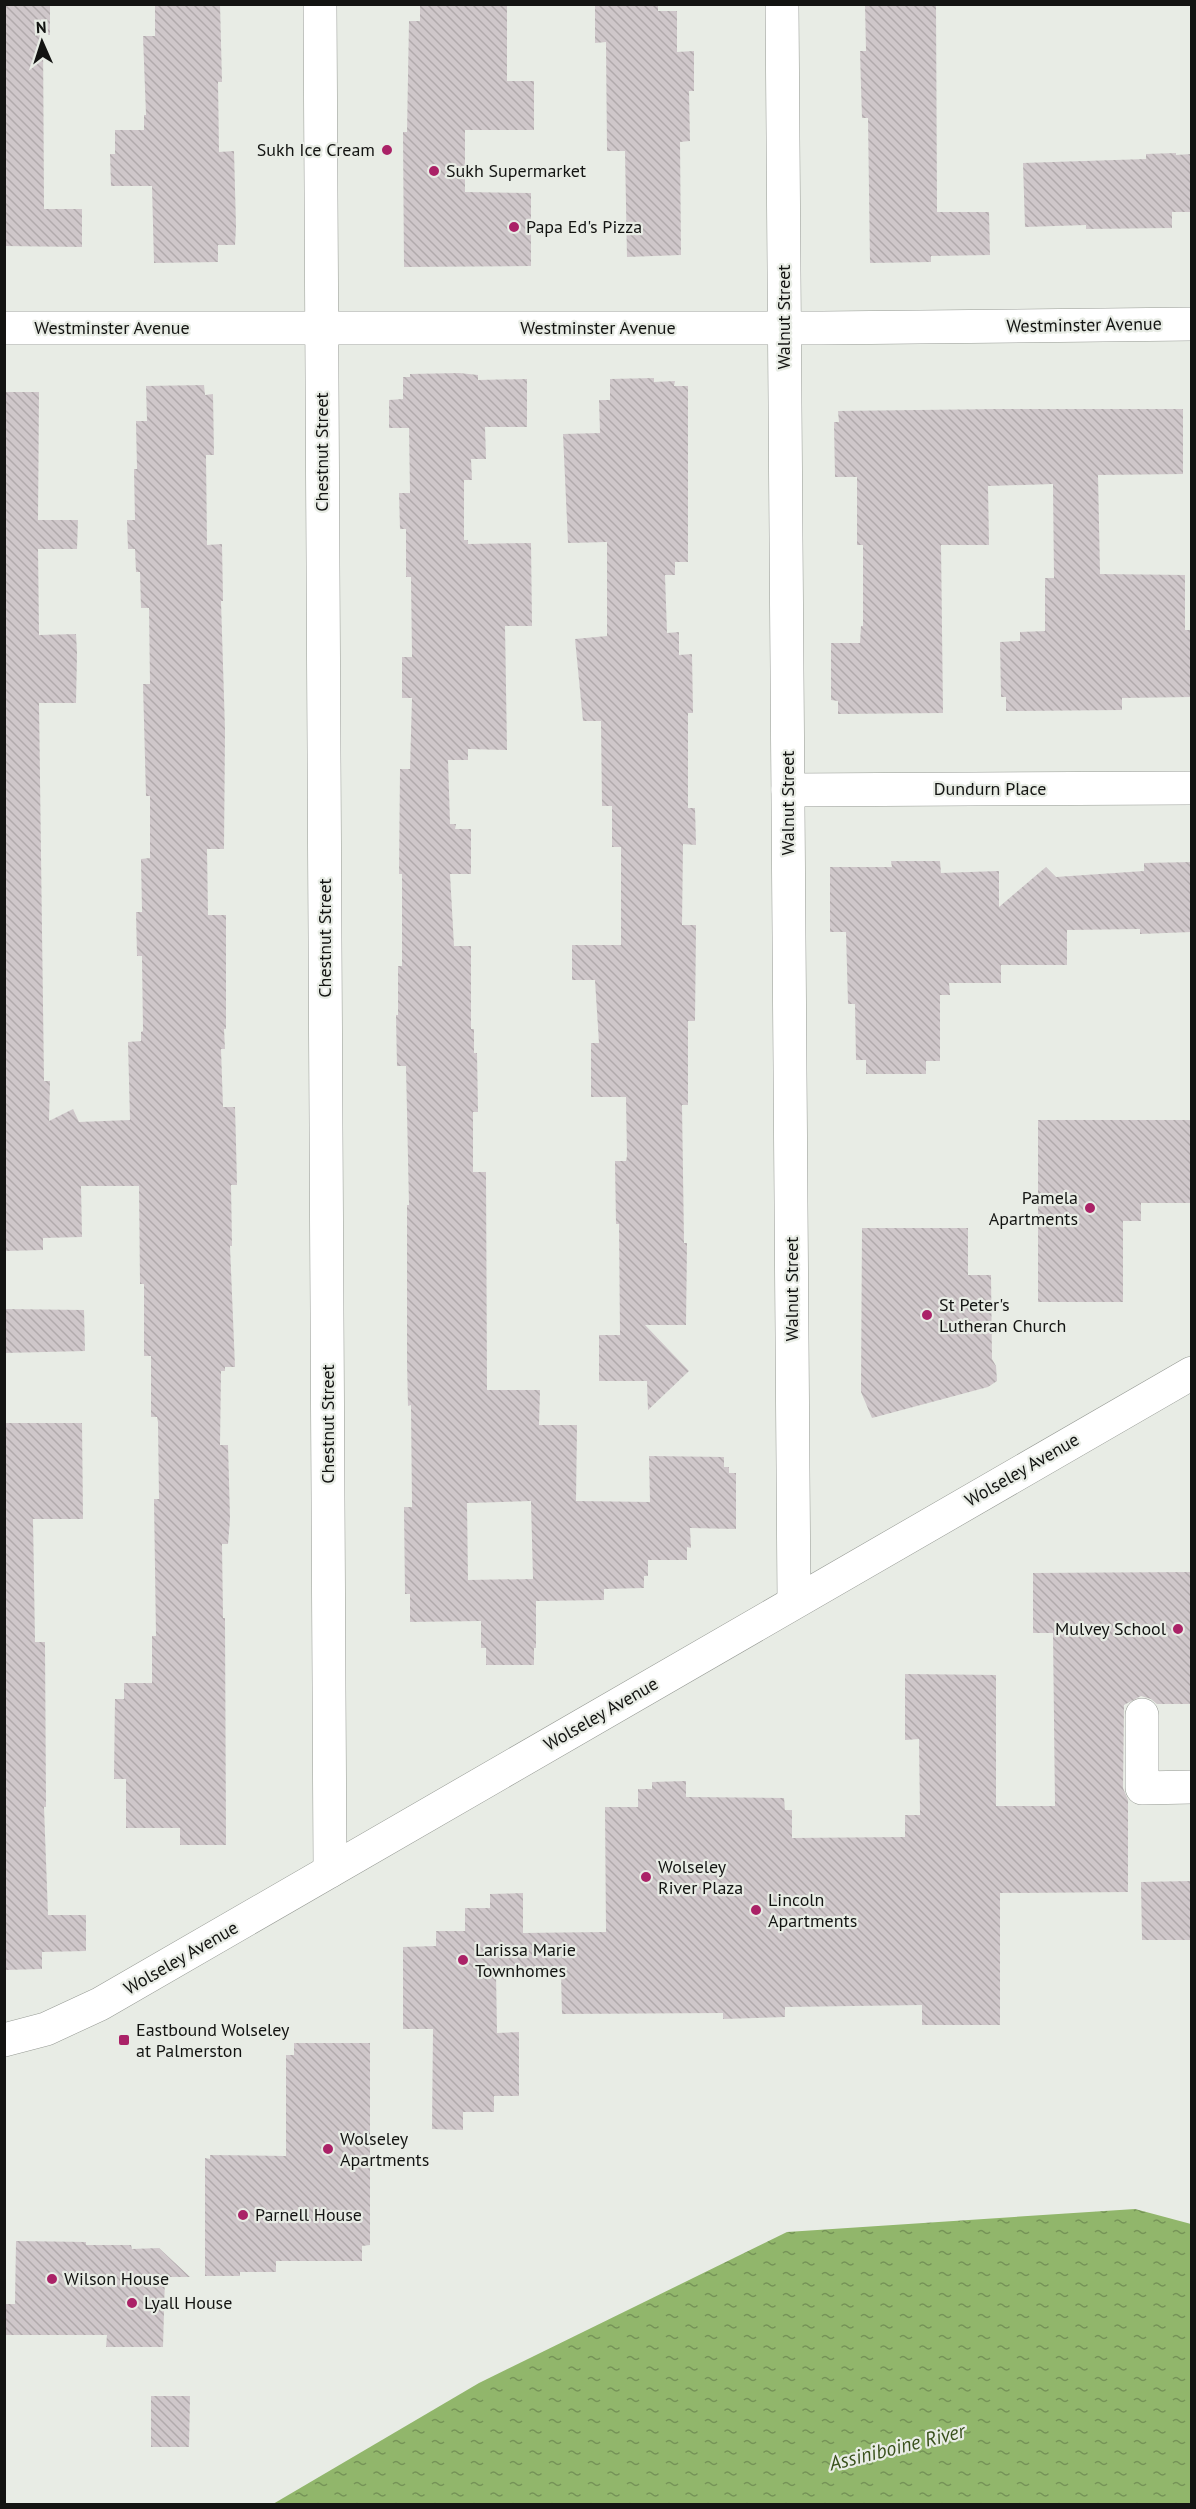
<svg xmlns="http://www.w3.org/2000/svg" width="1196" height="2509" font-family="'PT Sans',sans-serif">
<style>
.water{fill:url(#water-ripples)}
.building{fill:url(#building-back-hatch);fill-rule:evenodd}
.lines{fill:none;stroke-linecap:round;stroke-linejoin:round}
.minor-casing{stroke:#969a94;stroke-width:34}
.minor{stroke:#fff;stroke-width:33}
.poi-dot{fill:#aa2267;stroke:#e8ece5;stroke-width:2}
.labels{text-anchor:middle;stroke-width:4.5;stroke-linejoin:round;paint-order:stroke}
.poi-label{font-size:18px;fill:#131412;stroke:#e8ece5;text-anchor:start}
.street-label{font-size:18px;fill:#131412;stroke:#e8ece5}
.water-label{font-size:20px;font-style:italic;fill:#38501b;stroke:#e8ece5}
</style>
<defs>
<pattern id="water-ripples" width="26" height="14" patternUnits="userSpaceOnUse" patternTransform="scale(1.5)"><rect width="26" height="14" fill="#91b66b"/><path d="M2 4q2-2 4 0t4 0M15 11q2-2 4 0t4 0" fill="none" stroke="#759357"/></pattern>
<pattern id="building-back-hatch" width="6" height="6" patternUnits="userSpaceOnUse" patternTransform="scale(1.5)"><rect width="6" height="6" fill="#cfc7ca"/><path d="M-1 5l2 2M0 0l6 6M5-1l2 2" fill="none" stroke="#b1aaac"/></pattern>
</defs>
<rect width="100%" height="100%" fill="#e8ece5"/>
<polygon class="water" points="1135,2209 1191,2224 1191,2504 273,2504 479,2383 787,2232"/>
<g class="building">
<polygon points="155,4 220,4 222,82 218,82 219,152 234,151 236,227 235,245 218,245 218,262 154,263 152,186 111,186 110,154 115,154 115,130 144,130 144,115 146,115 143,36 155,36"/>
<polygon points="420,4 507,4 507,81 534,81 534,130 465,130 465,192 531,193 531,266 404,267 403,132 407,132 409,21 420,21"/>
<polygon points="595,4 658,4 658,11 677,11 677,52 694,51 694,91 689,91 690,141 680,142 681,255 627,257 625,151 607,151 606,42 595,43"/>
<polygon points="865,4 936,4 937,212 989,212 990,255 931,256 931,262 870,263 868,118 862,118 861,86 860,51 866,51"/>
<polygon points="4,5 50,5 50,35 43,35 44,209 82,209 82,247 4,246"/>
<polygon points="1176,153 1176,155 1191,154 1191,212 1172,212 1172,228 1086,229 1086,225 1025,227 1023,163 1146,159 1146,154"/>
<path d="M459 373 478 375V380L527 379V427H485L486 459H471L472 480H464V540H468V544L531 543 532 626H505L507 750 468 749V760H448L450 824H456L455 829H471V874H450L454 946H471V1029H474V1053H477L478 1112H473V1172H486L487 1390H540L539 1425H577L576 1501 650 1502 649 1456 724 1457V1467H729V1473H736V1529L690 1528 691 1548 687 1547V1560H648V1576H644V1588L604 1589V1600L536 1601V1648H534V1665H486V1648H481V1621L410 1622V1594H405L404 1507H412L411 1405 408 1406 407 1364V1205H409L406 1066H397L396 1015H398V966H402V874H399L400 769H410L412 698H402V657H412L411 577H406V529H400L399 493H410L409 428H389V400L403 399V377H410V374ZM531 1501 533 1579 468 1580 467 1503Z"/>
<polygon points="654,378 654,382 675,381 674,386 688,386 688,562 675,562 675,575 665,575 667,633 679,632 679,655 692,654 693,713 688,713 688,808 695,808 696,845 683,844 682,925 696,925 695,1021 688,1021 688,1105 682,1105 684,1243 687,1243 686,1325 645,1325 689,1371 648,1410 647,1381 599,1381 599,1335 620,1335 619,1224 616,1224 615,1161 626,1161 627,1156 626,1097 591,1097 591,1043 599,1043 595,980 572,980 572,945 621,945 621,847 612,847 612,806 602,806 601,721 583,721 575,639 607,636 607,542 568,543 563,434 600,433 599,400 610,400 610,379"/>
<polygon points="204,385 205,395 213,394 214,455 206,455 207,545 222,544 223,601 221,601 225,730 224,849 207,849 208,915 226,915 226,1029 224,1029 225,1049 221,1049 223,1107 235,1107 236,1144 237,1185 231,1185 232,1246 230,1246 235,1367 225,1367 225,1371 221,1371 220,1445 228,1445 230,1519 228,1544 222,1544 223,1618 225,1618 226,1845 180,1845 180,1828 126,1828 126,1779 114,1779 115,1699 124,1699 124,1683 152,1683 152,1636 156,1636 154,1499 159,1499 158,1422 157,1417 151,1417 151,1356 144,1356 144,1284 140,1284 139,1186 81,1186 82,1237 43,1238 43,1250 4,1251 4,392 39,392 38,520 78,520 77,549 38,549 39,635 76,634 77,653 76,703 39,703 44,1081 50,1081 49,1121 73,1109 79,1122 130,1120 128,1042 141,1041 141,1032 143,1031 142,956 137,956 136,912 142,912 141,859 150,858 150,796 146,796 143,684 150,684 149,608 141,608 140,572 136,572 135,549 128,549 127,520 135,520 134,469 137,469 136,421 147,421 146,386"/>
<polygon points="998,409 1183,409 1183,474 1098,475 1100,574 1185,575 1185,630 1191,630 1191,697 1122,698 1122,710 1006,711 1006,697 1001,697 1000,642 1020,641 1020,632 1045,631 1045,578 1054,578 1053,484 988,486 989,545 941,545 943,713 838,714 838,701 831,700 831,643 860,643 861,626 863,626 863,545 857,545 857,477 835,477 834,422 839,422 838,411"/>
<polygon points="891,861 940,861 941,873 999,871 999,907 1046,867 1056,877 1144,871 1144,863 1191,862 1191,932 1140,934 1140,929 1067,930 1067,965 1001,965 1001,983 949,983 950,995 940,995 940,1061 926,1061 926,1074 866,1074 866,1060 856,1060 855,1004 848,1004 846,932 830,932 830,867 892,867"/>
<polygon points="1038,1120 1191,1120 1191,1203 1141,1203 1141,1221 1123,1221 1123,1302 1038,1302"/>
<polygon points="862,1228 968,1228 968,1275 991,1275 992,1359 996,1366 997,1381 988,1387 872,1418 861,1392"/>
<polygon points="4,1309 84,1310 85,1351 4,1353"/>
<polygon points="4,1423 82,1423 83,1519 33,1519 35,1642 45,1642 46,1807 44,1807 48,1915 86,1915 86,1951 42,1952 42,1969 4,1970"/>
<polygon points="1191,1572 1191,1704 1157,1704 1151,1699 1141,1696 1124,1705 1123,1788 1128,1800 1128,1892 1000,1893 1000,2025 922,2025 922,2005 785,2007 785,2017 723,2019 723,2013 562,2014 561,1974 496,1974 497,2033 519,2032 519,2096 494,2096 494,2112 463,2112 463,2130 432,2129 433,2029 403,2029 403,1947 436,1946 436,1931 465,1931 465,1908 490,1908 490,1894 523,1893 523,1933 606,1932 605,1807 638,1807 638,1789 652,1789 652,1782 686,1781 686,1797 784,1798 785,1810 792,1810 792,1838 905,1837 905,1815 920,1815 919,1739 905,1740 905,1674 996,1675 996,1806 1055,1806 1053,1633 1033,1633 1033,1573"/>
<polygon points="1191,1881 1191,1940 1142,1940 1141,1882"/>
<polygon points="294,2043 370,2043 370,2245 362,2246 362,2261 276,2261 276,2272 240,2272 240,2276 205,2276 205,2158 210,2159 210,2155 286,2156 286,2055 294,2055"/>
<polygon points="16,2241 86,2242 86,2245 131,2245 132,2249 159,2248 190,2277 165,2277 163,2347 106,2347 107,2335 4,2335 4,2304 15,2304"/>
<polygon points="151,2396 190,2396 189,2447 151,2447"/>
</g>
<g class="lines">
<defs>
<g id="minor">
<polyline points="320,4 330,1871"/>
<polyline points="782,4 794,1602"/>
<polyline points="4,328 822,328 1192,324"/>
<polyline points="788,790 1192,788"/>
<polyline points="1142,1715 1142,1788 1192,1787"/>
<polyline points="4,2040 46,2029 100,2004 1192,1373"/>
</g>
</defs>
<use href="#minor" class="minor-casing"/>
<use href="#minor" class="minor"/>
</g>
<g class="poi-dot">
<circle cx="387" cy="150" r="6"/>
<circle cx="434" cy="171" r="6"/>
<circle cx="514" cy="227" r="6"/>
<circle cx="1090" cy="1208" r="6"/>
<circle cx="927" cy="1315" r="6"/>
<circle cx="1178" cy="1629" r="6"/>
<circle cx="646" cy="1877" r="6"/>
<circle cx="756" cy="1910" r="6"/>
<circle cx="463" cy="1960" r="6"/>
<rect x="118" y="2034" width="12" height="12" rx="3"/>
<circle cx="328" cy="2149" r="6"/>
<circle cx="243" cy="2215" r="6"/>
<circle cx="52" cy="2279" r="6"/>
<circle cx="132" cy="2303" r="6"/>
</g>
<g class="labels">
<g class="poi-label">
<text x="375" y="156" text-anchor="end">Sukh Ice Cream</text>
<text x="446" y="177">Sukh Supermarket</text>
<text x="526" y="233">Papa Ed's Pizza</text>
<text x="1078" y="1204" text-anchor="end">Pamela<tspan x="1078" dy="21">Apartments</tspan></text>
<text x="939" y="1311">St Peter's<tspan x="939" dy="21">Lutheran Church</tspan></text>
<text x="1166" y="1635" text-anchor="end">Mulvey School</text>
<text x="658" y="1873">Wolseley<tspan x="658" dy="21">River Plaza</tspan></text>
<text x="768" y="1906">Lincoln<tspan x="768" dy="21">Apartments</tspan></text>
<text x="475" y="1956">Larissa Marie<tspan x="475" dy="21">Townhomes</tspan></text>
<text x="136" y="2036">Eastbound Wolseley<tspan x="136" dy="21">at Palmerston</tspan></text>
<text x="340" y="2145">Wolseley<tspan x="340" dy="21">Apartments</tspan></text>
<text x="255" y="2221">Parnell House</text>
<text x="64" y="2285">Wilson House</text>
<text x="144" y="2309">Lyall House</text>
</g>
<g class="street-label">
<text transform="translate(784 317) rotate(-90)" y="6">Walnut Street</text>
<text transform="translate(1084 325) rotate(-1)" y="6">Westminster Avenue</text>
<text x="112" y="334">Westminster Avenue</text>
<text x="598" y="334">Westminster Avenue</text>
<text transform="translate(322 452) rotate(-90)" y="6">Chestnut Street</text>
<text x="990" y="795">Dundurn Place</text>
<text transform="translate(788 803) rotate(-90)" y="6">Walnut Street</text>
<text transform="translate(325 938) rotate(-90)" y="6">Chestnut Street</text>
<text transform="translate(792 1289) rotate(-90)" y="6">Walnut Street</text>
<text transform="translate(328 1424) rotate(-90)" y="6">Chestnut Street</text>
<text transform="translate(1022 1470) rotate(-30)" y="6">Wolseley Avenue</text>
<text transform="translate(601 1714) rotate(-30)" y="6">Wolseley Avenue</text>
<text transform="translate(181 1958) rotate(-30)" y="6">Wolseley Avenue</text>
</g>
<g class="water-label">
<text transform="translate(897 2447) rotate(-14)" y="7">Assiniboine River</text>
</g>
</g>
<rect width="1196" height="2509" fill="none" stroke="#131412" stroke-width="12"/>
<g transform="translate(42 42) rotate(357)" stroke="#e8ece5" stroke-width="4.5" paint-order="stroke">
<path d="M0-4.5L10 22L0 15L-10 22Z" fill="#131412"/>
<text y="-9" font-size="16" font-weight="bold" text-anchor="middle" fill="#131412">N</text>
</g>
</svg>
